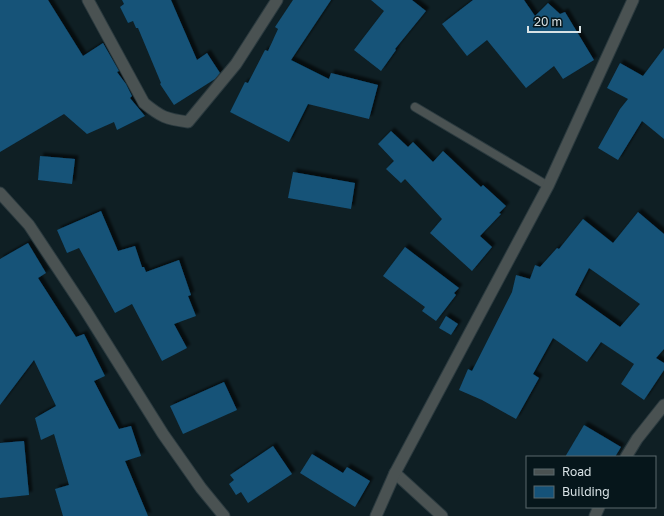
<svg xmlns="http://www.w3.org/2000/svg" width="664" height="516" font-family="'Golos Text',sans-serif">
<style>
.building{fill:#155278;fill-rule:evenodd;filter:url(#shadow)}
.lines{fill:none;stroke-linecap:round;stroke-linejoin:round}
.service-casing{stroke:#2b3a3f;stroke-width:10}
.minor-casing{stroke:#2b3a3f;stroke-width:13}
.service{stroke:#4a5252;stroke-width:8}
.minor{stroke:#4a5252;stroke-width:11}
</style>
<defs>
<filter id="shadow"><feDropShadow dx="3.5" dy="-3.5" stdDeviation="1" flood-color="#0009"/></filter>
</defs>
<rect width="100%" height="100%" fill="#0f1f24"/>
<g class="building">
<polygon points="0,0 48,0 83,56 103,43 119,71 117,72 126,84 132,96 130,98 145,116 117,130 114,122 87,134 64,114 0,152"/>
<polygon points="122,0 171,0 197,60 207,53 220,73 215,79 174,105 160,84 161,83 138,28 136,28 133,21 128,23 120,7 124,4"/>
<polygon points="293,0 331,0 291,60 329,79 331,73 378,85 369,119 308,104 289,142 230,112 245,82 248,83 265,50 268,51 278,29 275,27"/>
<polygon points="371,0 412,0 426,11 395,49 396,50 381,71 354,50 384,11"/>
<polygon points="473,0 524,0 535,16 548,3 560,14 565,12 594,60 563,79 554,66 526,88 487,40 467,56 442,24"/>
<polygon points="664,48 664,139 642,121 618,160 598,148 620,109 628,99 607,88 620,63 643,76"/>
<polygon points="391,131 408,147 413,142 433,162 443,151 481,187 483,185 506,206 499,213 501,214 480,236 492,247 472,271 430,233 442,219 405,179 401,183 386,169 394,161 378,144"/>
<polygon points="40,156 75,159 72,184 38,180"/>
<polygon points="293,172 355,183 351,209 288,198"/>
<polygon points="101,211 118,251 135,246 142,267 144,267 146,272 179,260 191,295 188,296 196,316 174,324 187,348 162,361 132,304 115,313 79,248 67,253 57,230"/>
<path d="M638 212 664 234V349L656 358 664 363V370L644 400 621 384 634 364 601 342 587 362 553 338 533 374 539 378 516 419 482 400 459 390 468 369 472 371 512 292 516 275 530 279 535 265 540 267 557 248 559 249 583 219 613 243ZM589 268 640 304 620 327 575 295Z"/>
<polygon points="28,243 46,273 38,278 76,337 84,334 105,376 94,381 119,429 131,426 141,456 125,461 148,516 63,516 55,489 69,485 54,434 41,440 35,418 56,406 34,360 0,405 0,259"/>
<polygon points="405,247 459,288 454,293 456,295 436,321 422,311 425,307 383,276"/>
<polygon points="446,316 458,324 451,335 439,328"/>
<polygon points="224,382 237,410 183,434 170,406"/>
<polygon points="584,425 621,447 615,457 565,457"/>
<polygon points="24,441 29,495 0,498 0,443"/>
<polygon points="273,446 292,474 248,503 241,492 236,495 229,484 234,480 230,475"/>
<polygon points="312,454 343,473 347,467 370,481 355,507 300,473"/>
</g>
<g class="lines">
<defs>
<polyline id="service" points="415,107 548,186"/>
<g id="minor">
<path d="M88 0 144 103C161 117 166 119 188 122L236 64 277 0"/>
<polyline points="0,193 29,225 84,308 163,434 201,488 224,516"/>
<polyline points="626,457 637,439 664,405"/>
<polyline points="395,473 442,516"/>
<polyline points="376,516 395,473 548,186 633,0"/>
<polyline points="595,516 599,507"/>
</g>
</defs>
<use href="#service" class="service-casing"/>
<use href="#minor" class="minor-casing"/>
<use href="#service" class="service"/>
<use href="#minor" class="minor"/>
</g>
<rect x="526" y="456" width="130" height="52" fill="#06161b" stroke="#5a686c"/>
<rect x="534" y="469" width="20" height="6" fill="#4a5252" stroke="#5a686c"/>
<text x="562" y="476" font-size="12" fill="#d8e2e5">Road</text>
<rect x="534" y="486" width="20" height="12" fill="#155278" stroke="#5a686c"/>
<text x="562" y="496" font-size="12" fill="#d8e2e5">Building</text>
<path d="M528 26v6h52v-6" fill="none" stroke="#d8e2e5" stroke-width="2"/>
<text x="534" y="26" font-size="12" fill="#d8e2e5" stroke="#06161b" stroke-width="3" paint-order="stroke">20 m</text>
</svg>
